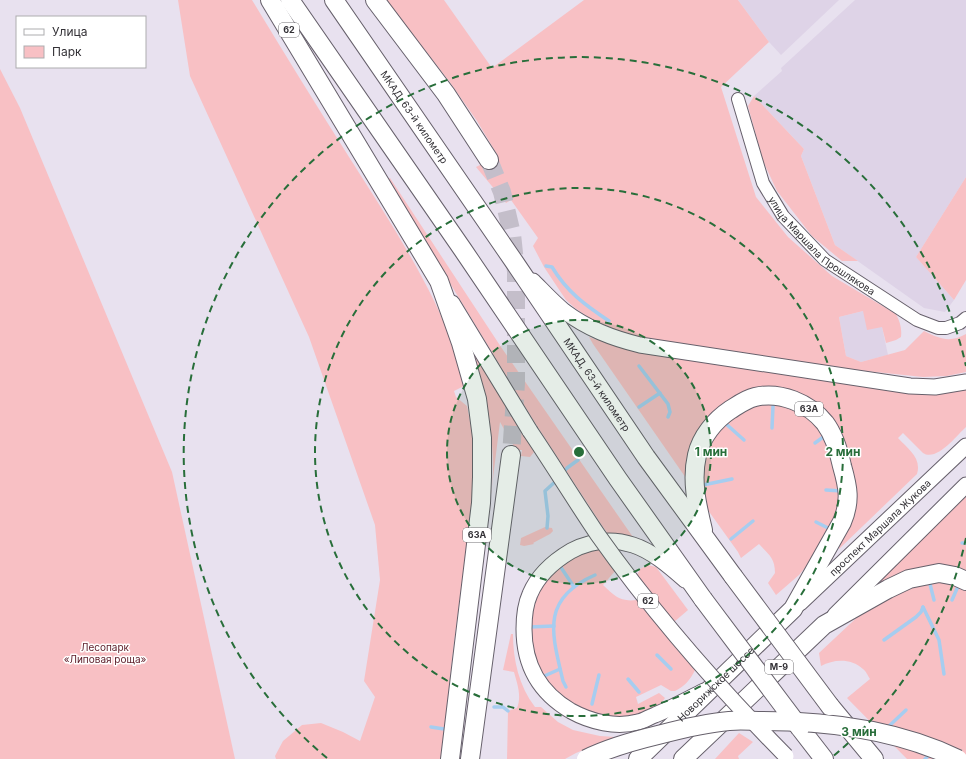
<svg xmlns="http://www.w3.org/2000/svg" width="966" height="759" font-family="Inter,sans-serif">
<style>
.built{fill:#ded3e7}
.green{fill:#f8c0c4}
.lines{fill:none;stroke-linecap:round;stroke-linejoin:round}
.stream{stroke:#a6cdf0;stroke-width:3.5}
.highway-tunnel{stroke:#c4beca;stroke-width:18;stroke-dasharray:18 9;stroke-linecap:butt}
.minor-casing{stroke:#66606b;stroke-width:14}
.major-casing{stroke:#66606b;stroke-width:17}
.highway-casing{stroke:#66606b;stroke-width:20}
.minor{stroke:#fff;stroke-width:12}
.major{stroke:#fff;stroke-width:15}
.highway{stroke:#fff;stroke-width:18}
.major-bridge-casing{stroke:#66606b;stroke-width:17;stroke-linecap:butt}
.highway-bridge-casing{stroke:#66606b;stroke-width:20;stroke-linecap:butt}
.major-bridge{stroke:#fff;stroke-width:15}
.highway-bridge{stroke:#fff;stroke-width:18}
.ring{fill:none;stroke:#286e3a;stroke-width:2;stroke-dasharray:7 5}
.labels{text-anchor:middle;stroke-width:3;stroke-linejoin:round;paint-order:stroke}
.shield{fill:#fff;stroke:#706f72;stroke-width:1}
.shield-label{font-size:9px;font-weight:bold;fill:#333136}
.street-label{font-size:10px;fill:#333136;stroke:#fff}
.park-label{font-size:10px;fill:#5a1925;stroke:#fff}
.centre{fill:#286e3a;stroke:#fff;stroke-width:2}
.ring-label{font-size:12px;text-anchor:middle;font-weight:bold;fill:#286e3a;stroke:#fff;stroke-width:3;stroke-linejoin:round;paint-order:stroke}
</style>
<rect width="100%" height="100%" fill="#e8e1ef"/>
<g class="built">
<polygon points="738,0 839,0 781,55 769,42"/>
<polygon points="855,0 966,0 966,177 916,257 954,300 945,312 924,308 835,245 801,156 804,149 754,96 782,71 781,68"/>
<polygon points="863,311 882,327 888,355 861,362 846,356 839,317"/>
</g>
<g class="green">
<path d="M178 0H252C284 53 316 105 349 157 387 217 431 283 455 350 458 362 461 374 464 386L454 391 456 397 467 406 473 437 474 472 471 516 454 642 441 759H276L275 756 283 741 302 725 321 723 343 732 360 741 375 697 364 681 380 580 375 525 309 337 190 76Z"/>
<path d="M386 0H444L492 68 584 0H738L769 42 721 87 756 197 788 237 832 276 896 314C900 322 902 328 901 337L896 340 886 343 882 327 867 330 863 311 839 317 846 356 861 362 905 350 924 331C940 339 950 343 966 334V372L947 376 923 377 828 367 646 339 601 326 575 308 566 300 544 267 533 246 538 238 511 200 506 203 476 167 498 156 477 121 449 81Z"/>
<polygon points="0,69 20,108 172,472 235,759 0,759"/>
<polygon points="754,96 804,149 801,156 835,245 858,261 842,261 812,236 777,191 763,161 748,106"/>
<polygon points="966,177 966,280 954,300 916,257"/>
<polygon points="390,178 501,347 635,540 610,537 601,524 537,426 387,180"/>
<path d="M589 337 618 347 639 352 966 388V427C957 435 937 462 923 453L903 433 898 438C908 449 922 458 917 474L839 549V548L849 525 817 404 731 402 688 481 593 344Z"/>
<path d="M476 353 534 452 530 457 521 456 522 450H516L500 422 489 510C490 497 493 483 493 470 493 431 487 391 473 355Z"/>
<path d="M763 404H779L797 410 820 429 829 443 842 506 813 558 799 575 776 595 768 583 775 573C775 558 769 555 759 544L741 558 738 552 705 506 699 480 707 443 733 416 748 409Z"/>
<polygon points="966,495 966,575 875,587 874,585"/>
<polygon points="545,527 552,528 553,531 550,534 533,543 534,544 524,546 520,545 521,538"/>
<path d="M599 548 615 571 603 585C615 596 619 602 637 600L674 646 695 670C691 679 684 687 675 691H671L661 685 636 697 638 704 659 693 665 698 662 702 657 706 637 715 627 717 615 718 582 710 565 701 540 675 527 631 538 587 570 556Z"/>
<polygon points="648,565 656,567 688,610 674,622 637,575 640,569"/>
<path d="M932 579 966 586V759H907L847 698 870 679C868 676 866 671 863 669 851 658 834 659 821 666L819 653 867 608 886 596Z"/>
<path d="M511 634H513C513 660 519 686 535 707H541L558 722 573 730 600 736 615 737 576 753 565 759H507L508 711 517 708C522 696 517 683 514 672L503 670Z"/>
<polygon points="739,733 753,742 738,756 739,759 715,759"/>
</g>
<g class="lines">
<g class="stream">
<path d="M546 266 552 267C567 292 585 305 609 321"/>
<polyline points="639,366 668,404 670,412 668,417"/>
<polyline points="639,407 660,393"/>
<polyline points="725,423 744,440"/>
<polyline points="772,428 773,406"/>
<polyline points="815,443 826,435"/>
<polyline points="562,474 567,468 578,460"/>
<polyline points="703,485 732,479"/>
<polyline points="826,490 842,491"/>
<polyline points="816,522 832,530"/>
<polyline points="547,528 548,516 545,491 557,480"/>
<polyline points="731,539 753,521"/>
<polyline points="962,543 966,543"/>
<polyline points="560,566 574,587"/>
<polyline points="929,580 934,600"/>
<polyline points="952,600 959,584"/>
<polyline points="923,607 939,640 944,674"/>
<polyline points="529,627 554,626"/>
<polyline points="884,640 916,617 921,612 923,607"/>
<polyline points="657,655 671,669"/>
<polyline points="542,677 560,669"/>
<polyline points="628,679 639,692"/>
<path d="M566 687 563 681C552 634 540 599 595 575"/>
<polyline points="592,704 599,675"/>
<polyline points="494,707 503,707 508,711"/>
<polyline points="431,727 444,729"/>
<polyline points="887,728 906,710"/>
<polyline points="925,759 931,753"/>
</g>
<polyline class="highway-tunnel" points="489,160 502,192 512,234 516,272 516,383 511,455"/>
<defs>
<g id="minor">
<path id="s1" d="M738 99 763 183 783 216 825 260 917 320 938 328H946L960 323 966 318"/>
</g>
<g id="major">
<path d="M533 281C543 291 553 302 564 311 588 329 612 338 640 345L910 386 935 387 966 382"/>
<polyline points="452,303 530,431"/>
<path d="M685 580C670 567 652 551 633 545 612 538 590 541 571 551 554 561 538 575 530 594 525 605 524 617 524 629 524 665 540 693 571 711 591 722 616 728 638 722 644 721 649 717 655 715 672 708 688 699 704 691"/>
<path id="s2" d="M800 603 966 446"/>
<polyline points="835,615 966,485"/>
</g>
<g id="highway">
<polyline points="270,0 439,281 461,343 477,399 482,438 482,477 481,503 450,759"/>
<polyline points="290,0 463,250 618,479 703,599"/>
<path id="s3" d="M334 0 515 263 646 457 733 576"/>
<polyline points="375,0 446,94 489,160"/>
<polyline points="830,706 874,759"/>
<polyline points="800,728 824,759"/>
<polyline points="470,759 511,455"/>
<path id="s4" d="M638 759 793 609 842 522C851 501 848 487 842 466 839 452 834 435 825 423 809 403 780 391 755 397 746 399 738 405 730 410 715 420 701 437 697 455 691 481 697 505 703 530"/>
<polyline points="683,759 824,625 888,589 909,579 939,573 955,576 966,581"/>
</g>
</defs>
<use href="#minor" class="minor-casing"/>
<use href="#major" class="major-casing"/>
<use href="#highway" class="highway-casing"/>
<use href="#minor" class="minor"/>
<use href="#major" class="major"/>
<use href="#highway" class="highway"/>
<defs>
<path id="major-bridge" d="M530 431C553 465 575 501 598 535 654 614 718 687 786 756"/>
<g id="highway-bridge">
<polyline points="733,576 830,706"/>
<polyline points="703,599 800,728"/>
<path d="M586 759C608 748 633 741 658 735 681 729 705 723 729 721 740 720 752 721 763 721 829 721 898 730 958 759"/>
</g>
</defs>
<use href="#major-bridge" class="major-bridge-casing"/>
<use href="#highway-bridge" class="highway-bridge-casing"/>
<use href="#major-bridge" class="major-bridge"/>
<use href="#highway-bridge" class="highway-bridge"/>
</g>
<circle cx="579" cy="452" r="132" fill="#286e3a" fill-opacity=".12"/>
<g class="ring">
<circle cx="579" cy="452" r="132"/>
<circle cx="579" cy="452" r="264"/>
<path d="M966 538A396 396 0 0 1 831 758M327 758A396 396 0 1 1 966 366"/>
</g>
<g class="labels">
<g class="shield">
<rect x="279" y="23" width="20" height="14" rx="3"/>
<rect x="795" y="402" width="28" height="14" rx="3"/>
<rect x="463" y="528" width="28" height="14" rx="3"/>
<rect x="638" y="594" width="20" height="14" rx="3"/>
<rect x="765" y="660" width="28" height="14" rx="3"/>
</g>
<g class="shield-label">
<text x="289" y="33">62</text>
<text x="809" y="412">63A</text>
<text x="477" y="538">63A</text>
<text x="648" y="604">62</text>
<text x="779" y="670">М-9</text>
</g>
<g class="street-label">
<text dy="4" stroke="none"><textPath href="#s3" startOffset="142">МКАД, 63-й километр</textPath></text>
<text dy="4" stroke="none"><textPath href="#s1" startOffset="175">улица Маршала Прошлякова</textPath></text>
<text dy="4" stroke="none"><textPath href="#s3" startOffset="466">МКАД, 63-й километр</textPath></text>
<text dy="4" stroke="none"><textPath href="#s2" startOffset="110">проспект Маршала Жукова</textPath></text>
<text dy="4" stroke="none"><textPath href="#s4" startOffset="108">Новорижское шоссе</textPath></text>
</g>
<g class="park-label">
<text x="105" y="651">Лесопарк<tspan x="105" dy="12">«Липовая роща»</tspan></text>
</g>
</g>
<circle cx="579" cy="452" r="6" class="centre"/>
<g class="ring-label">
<text x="711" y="456">1 мин</text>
<text x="843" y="456">2 мин</text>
<text x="859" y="736">3 мин</text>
</g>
<rect x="16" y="16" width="130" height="52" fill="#ffffff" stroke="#adadaf"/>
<rect x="24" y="29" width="20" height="6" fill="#ffffff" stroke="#adadaf"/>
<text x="52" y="36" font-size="12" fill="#333136">Улица</text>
<rect x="24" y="46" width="20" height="12" fill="#f8c0c4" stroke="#adadaf"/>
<text x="52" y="56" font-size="12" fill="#333136">Парк</text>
</svg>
